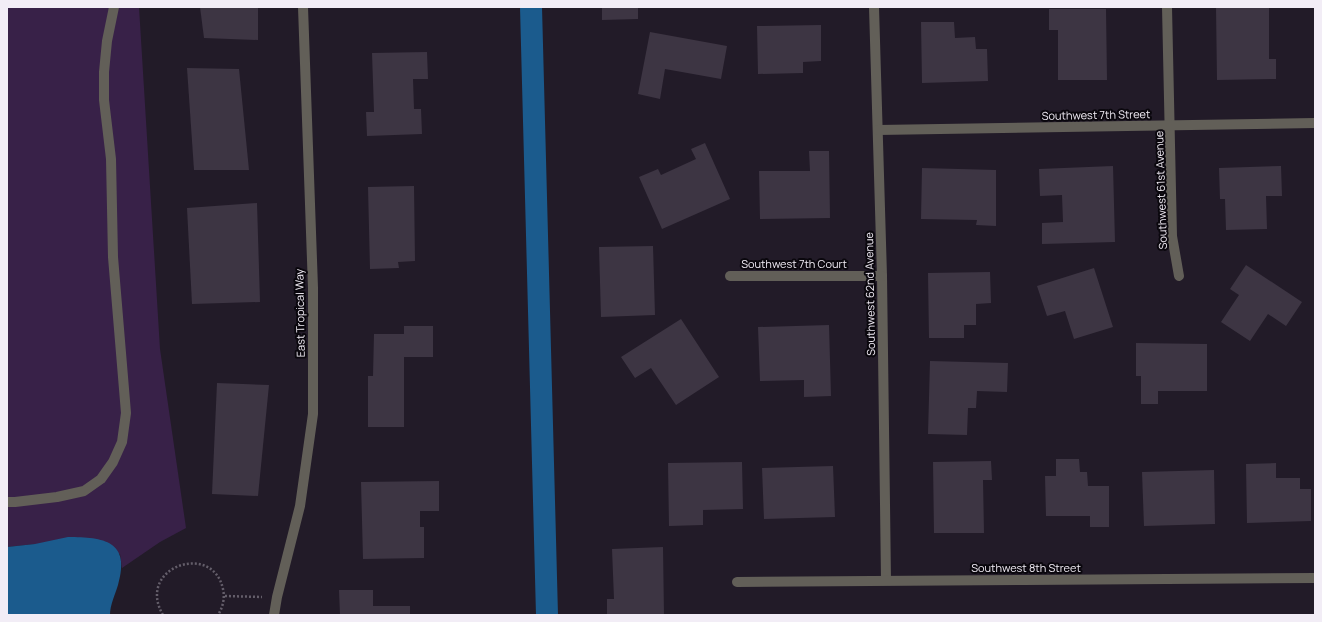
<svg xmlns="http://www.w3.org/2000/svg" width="1322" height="622" font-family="Manrope,sans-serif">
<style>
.green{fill:#382148}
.water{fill:#1b5b8d}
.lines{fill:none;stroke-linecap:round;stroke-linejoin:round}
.canal{stroke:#1b5b8d;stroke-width:22}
.building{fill:#3d3543}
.path{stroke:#645e6a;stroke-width:2.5;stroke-dasharray:2 2;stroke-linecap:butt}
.minor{stroke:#625f58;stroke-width:10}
.labels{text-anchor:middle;stroke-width:4;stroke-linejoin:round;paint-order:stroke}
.street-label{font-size:11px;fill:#f2edf6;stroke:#0a070d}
</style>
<rect width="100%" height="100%" fill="#221b28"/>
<polygon class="green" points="7,7 139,7 160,349 186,528 160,542 122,568 120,554 35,544 7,547"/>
<path class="water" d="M68 537C104 537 131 541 118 585 115 595 110 605 110 615H7V547L35 544Z"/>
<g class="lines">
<polyline class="canal" points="531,7 547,615"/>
</g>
<g class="building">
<polygon points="200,7 258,7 258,40 204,38"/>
<polygon points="602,7 638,7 638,19 602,20"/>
<polygon points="1216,7 1269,7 1269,59 1276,59 1276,79 1217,80"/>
<polygon points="1049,9 1106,9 1107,80 1058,80 1058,30 1049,30"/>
<polygon points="921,22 954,22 955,38 975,37 976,49 987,49 988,81 922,83"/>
<polygon points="821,25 821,61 803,62 803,73 758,74 757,26"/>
<polygon points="650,32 727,46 721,79 665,69 660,99 638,94"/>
<polygon points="427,52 428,79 413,79 414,109 421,109 422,134 367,136 366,112 374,112 372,53"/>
<polygon points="187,68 239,69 249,170 194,170"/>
<polygon points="705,143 730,199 662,229 639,177 658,169 661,175 696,159 691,149"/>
<polygon points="809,151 829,151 830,218 760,219 759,171 810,171"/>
<polygon points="1113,166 1115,242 1042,244 1042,223 1063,222 1062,195 1040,196 1039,169"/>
<polygon points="1281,166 1282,196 1266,196 1267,229 1226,230 1225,199 1220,199 1219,168"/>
<polygon points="922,168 996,170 996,226 976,225 977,220 921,219"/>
<polygon points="414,186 415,261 398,262 399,268 370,269 368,187"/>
<polygon points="257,203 260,302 192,304 187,208"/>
<polygon points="653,246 655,315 601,317 599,247"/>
<polygon points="1246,265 1302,302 1286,326 1268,314 1250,341 1221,322 1239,295 1230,289"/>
<polygon points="1094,268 1113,327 1074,339 1065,311 1047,316 1037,286"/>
<polygon points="990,272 991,303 976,304 976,325 964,325 964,338 929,338 928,273"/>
<polygon points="681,319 719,377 676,405 651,368 635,378 621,357"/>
<polygon points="829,325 831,396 804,397 804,380 760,381 758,327"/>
<polygon points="404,326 433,326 433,357 404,357 404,427 368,427 368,376 373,376 374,334 404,334"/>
<polygon points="1136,343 1207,344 1207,391 1158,391 1158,404 1141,404 1141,376 1136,376"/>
<polygon points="930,361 1008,363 1007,392 977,391 976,408 968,408 967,435 928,434"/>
<polygon points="217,383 269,385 258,496 212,494"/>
<polygon points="1056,459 1079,459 1080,472 1087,472 1088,486 1109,486 1109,527 1090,527 1090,516 1046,516 1045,476 1056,476"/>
<polygon points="991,461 992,480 983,480 984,533 934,533 933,462"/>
<polygon points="742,462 743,509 703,510 703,525 669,526 668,463"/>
<polygon points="1276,463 1276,478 1300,478 1300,489 1311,489 1311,521 1247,523 1246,464"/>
<polygon points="833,466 835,517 764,519 762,468"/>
<polygon points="1214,470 1215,524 1144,526 1142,472"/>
<polygon points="439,481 439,511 420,511 420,527 424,527 424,558 363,559 361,482"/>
<polygon points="663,547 664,615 607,615 607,599 614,599 612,549"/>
<polygon points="339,590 373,590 373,606 410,606 410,615 340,615"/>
</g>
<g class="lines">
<g class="path">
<polyline points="225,596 262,597"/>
<path d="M163 615C135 567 213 541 223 589 225 598 223 607 218 615"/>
</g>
<g class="minor">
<polyline points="874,7 882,276 886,580"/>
<polyline points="1167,7 1172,236 1179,276"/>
<polyline points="878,130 1315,123"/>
<polyline points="730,276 882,276"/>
<polyline points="7,502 15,502 57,497 84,491 101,479 113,462 122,442 126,413 113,257 111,159 104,100 104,72 107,41 114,7"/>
<path d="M737 582C930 579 1122 581 1315 578"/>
<polyline points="274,615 277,597 300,506 313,414 313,288 303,7"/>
</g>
</g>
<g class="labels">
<g class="street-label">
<text transform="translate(1096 115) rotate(-1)" y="4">Southwest 7th Street</text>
<text transform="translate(1161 190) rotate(-92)" y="4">Southwest 61st Avenue</text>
<text x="794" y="268">Southwest 7th Court</text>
<text transform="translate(870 294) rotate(-91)" y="4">Southwest 62nd Avenue</text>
<text transform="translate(300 313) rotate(-91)" y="4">East Tropical Way</text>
<text x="1026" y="572">Southwest 8th Street</text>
</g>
</g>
<rect width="1322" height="622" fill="none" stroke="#f2edf6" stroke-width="16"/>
</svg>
